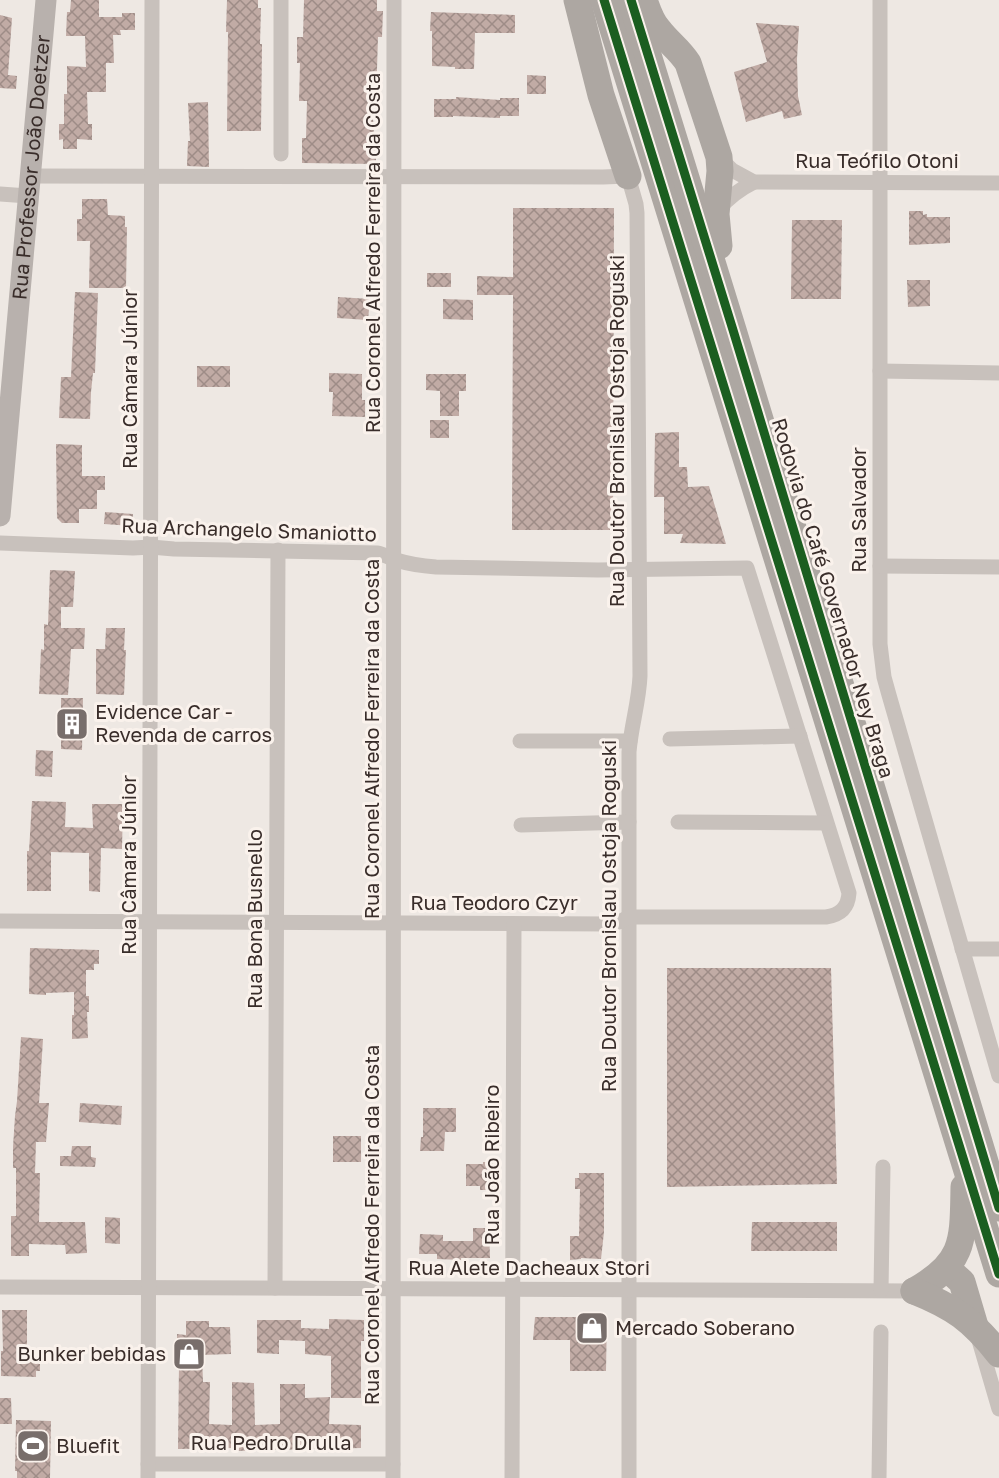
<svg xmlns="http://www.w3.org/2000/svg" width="999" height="1478" font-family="'Golos Text',sans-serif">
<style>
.building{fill:url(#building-cross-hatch)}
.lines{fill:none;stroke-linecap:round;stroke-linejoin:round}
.minor{stroke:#c8c1bc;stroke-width:15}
.secondary{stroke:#b8b1ad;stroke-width:21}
.motorway{stroke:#ada7a2;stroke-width:27}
.cycleway-casing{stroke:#faf2ec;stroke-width:13}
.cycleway{stroke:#1b5e20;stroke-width:9}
.labels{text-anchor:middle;stroke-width:6;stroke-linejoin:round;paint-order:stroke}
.street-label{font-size:20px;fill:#392d2a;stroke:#faf2ec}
.poi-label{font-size:20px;fill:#392d2a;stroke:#faf2ec;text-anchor:start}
</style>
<defs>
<pattern id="building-cross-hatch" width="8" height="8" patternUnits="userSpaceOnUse" patternTransform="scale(1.5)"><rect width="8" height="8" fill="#c1aba5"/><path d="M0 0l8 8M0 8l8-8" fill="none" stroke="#9e8c87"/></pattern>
</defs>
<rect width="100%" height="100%" fill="#eee8e3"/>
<g class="building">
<polygon points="71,0 99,0 99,17 122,17 122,13 135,13 135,30 120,30 121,35 113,35 114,63 106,63 106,92 87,92 88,124 92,124 92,140 77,139 77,149 63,149 63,139 59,140 59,124 64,124 64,94 67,94 67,66 86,67 85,36 66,36 67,12 70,12"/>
<polygon points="227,0 258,0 258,8 261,8 260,44 262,44 261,131 227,131 228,32 226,32"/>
<polygon points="304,0 377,0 377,11 383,11 382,37 378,37 376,101 372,101 374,136 376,136 376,164 302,163 302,138 306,138 307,101 299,101 300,63 297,63 297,37 303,37"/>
<polygon points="431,12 515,15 515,33 475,33 474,69 455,69 455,67 432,66 432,31 430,31"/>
<polygon points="0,15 12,18 8,75 17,76 16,89 0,88"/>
<polygon points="756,23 799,26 797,59 798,96 802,115 784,119 782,111 746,122 734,72 767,62"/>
<polygon points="527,75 546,76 546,94 527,94"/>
<polygon points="456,97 500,100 500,98 519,98 519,116 500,116 500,118 453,116 453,117 434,117 434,99 456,99"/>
<polygon points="208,102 209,167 187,166 188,141 190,141 188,103"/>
<polygon points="82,199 107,199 108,215 125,216 125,227 127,227 126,288 89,288 90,241 77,241 77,219 82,219"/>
<polygon points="513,208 614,208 613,530 512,530 513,295 477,295 477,276 513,277"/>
<polygon points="909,211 923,211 923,215 927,214 927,217 950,217 950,243 909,245"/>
<polygon points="792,220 842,220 841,299 791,299"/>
<rect x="427" y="273" width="24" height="14"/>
<polygon points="907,280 930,280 930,306 908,307"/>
<polygon points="75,292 98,293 95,373 93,373 91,392 90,419 59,418 61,377 71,377"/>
<polygon points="338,297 370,299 368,320 337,318"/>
<polygon points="443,299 473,300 473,320 443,319"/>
<rect x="197" y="366" width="33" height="21"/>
<polygon points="329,373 362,374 362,400 365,400 365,417 332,416 333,392 329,392"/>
<polygon points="426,374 466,374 466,391 459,391 459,416 440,416 440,391 426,390"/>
<rect x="430" y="420" width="19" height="18"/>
<polygon points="679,432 679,467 687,467 688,487 709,486 726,544 680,543 683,534 664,534 664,497 654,497 655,433"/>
<polygon points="56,444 82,445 82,476 105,476 105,490 97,490 97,509 79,509 79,523 62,523 57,518"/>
<polygon points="105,512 133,514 132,526 104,524"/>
<polygon points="50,570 75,571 73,607 61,607 61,628 85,628 84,649 71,649 68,695 39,694 41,649 44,650 44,624 48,625"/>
<polygon points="106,628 125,628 124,650 126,650 124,695 96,694 96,649 105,649"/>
<polygon points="61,698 83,698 82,750 61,749"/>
<polygon points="36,750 53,751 52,777 35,776"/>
<polygon points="32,801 66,802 65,827 93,828 92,804 123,804 122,849 101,848 100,892 89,891 89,853 51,852 51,891 27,891 27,851 29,851"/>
<polygon points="30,948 99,950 99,964 94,964 94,970 86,970 86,996 89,996 89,1012 87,1012 88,1038 72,1039 72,1015 74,1015 74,992 46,993 46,995 29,994"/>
<polygon points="667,968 831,968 837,1184 667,1187"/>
<polygon points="21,1037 43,1039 39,1103 49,1103 46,1142 36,1142 35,1173 40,1173 39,1222 85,1222 87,1253 66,1254 65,1245 29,1244 29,1256 11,1256 11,1216 16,1216 16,1168 13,1168 13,1147 15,1116 17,1101"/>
<polygon points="80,1103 122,1106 121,1125 79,1122"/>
<polygon points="423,1108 456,1108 456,1132 445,1132 444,1151 420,1151 421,1137 423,1137"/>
<rect x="333" y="1136" width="28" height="26"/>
<polygon points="72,1146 91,1146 91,1157 96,1158 95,1167 60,1166 60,1156 71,1156"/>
<polygon points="483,1162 493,1162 493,1190 480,1190 480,1186 466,1186 466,1164 483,1164"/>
<polygon points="579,1173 604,1173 604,1232 601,1259 581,1258 581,1259 570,1260 570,1236 579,1236 580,1189 575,1189 575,1178 579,1178"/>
<polygon points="105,1217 120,1218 120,1244 105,1243"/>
<polygon points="752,1222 837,1222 837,1251 751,1251"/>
<polygon points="473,1228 489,1228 490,1258 461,1258 461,1260 437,1259 437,1254 419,1254 420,1234 443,1235 443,1241 473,1241"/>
<polygon points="2,1310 27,1310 27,1351 40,1351 40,1371 36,1371 36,1377 1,1376 1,1351 3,1351"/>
<polygon points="578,1315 607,1315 606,1371 570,1371 570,1340 533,1340 535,1317 578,1317"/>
<polygon points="329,1319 364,1320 364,1341 361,1341 361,1398 331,1398 331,1356 305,1354 305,1341 279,1340 279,1354 257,1353 257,1320 301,1320 301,1328 329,1329"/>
<polygon points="186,1321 209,1321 209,1327 230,1327 231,1354 202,1355 203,1382 210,1382 209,1424 232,1425 232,1382 254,1383 255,1425 280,1424 280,1384 305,1384 305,1398 330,1397 329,1424 361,1425 361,1448 233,1451 233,1448 178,1449 179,1364 177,1364 177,1334 186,1335"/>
<polygon points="0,1398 11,1398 12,1424 0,1424"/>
<polygon points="16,1420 51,1421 50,1478 17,1478 17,1471 15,1471"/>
</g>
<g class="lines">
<g class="minor">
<polyline points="880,0 880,644 884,677 889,695 999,1076"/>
<polyline points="281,154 281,0"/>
<polyline points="719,157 732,170 754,182 999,183"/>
<path d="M30 176 603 177 628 176 636 204 637 213 640 676C639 702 631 726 629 752V1478"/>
<polyline points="0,194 28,196"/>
<path d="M719 209C729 197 740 189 754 182"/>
<polyline points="880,371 999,373"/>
<path d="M0 543 133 548 151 547 174 549 377 553C384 554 389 558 396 560 409 564 423 566 436 567L598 570 747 568 849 893C848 908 840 915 826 917H629L619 922 610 924 0 921"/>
<polyline points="880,566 999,567"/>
<polyline points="670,739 800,736"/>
<polyline points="520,741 630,741"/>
<polyline points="678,822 826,823"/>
<polyline points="521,825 629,822"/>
<polyline points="962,949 999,949"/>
<polyline points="0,1287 914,1291"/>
<polyline points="275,1288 278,550"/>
<polyline points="881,1290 883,1167"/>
<polyline points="978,1337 999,1409"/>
<polyline points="148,1464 393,1464"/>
<polyline points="148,1478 152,0"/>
<polyline points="393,1478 394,0"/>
<polyline points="512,1478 514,924"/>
<polyline points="879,1478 881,1332"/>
</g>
<path class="secondary" id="s1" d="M0 516 46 0"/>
<g class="motorway">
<polyline points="577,0 601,95 628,176"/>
<polyline points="604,0 999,1274"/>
<polyline points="631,0 733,330 999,1208"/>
<path d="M644 0C648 11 651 22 659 30 668 42 680 50 688 63L719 157 720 171 716 214 719 246"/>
<polyline points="944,1271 952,1273 962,1282 975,1326"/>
<path d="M914 1291C965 1263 963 1241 964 1187"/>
<path d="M914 1291C954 1307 972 1320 999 1354"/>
</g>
<defs>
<g id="cycleway">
<polyline points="604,0 999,1274"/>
<polyline points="631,0 733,330 999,1208"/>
</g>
</defs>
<use href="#cycleway" class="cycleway-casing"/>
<use href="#cycleway" class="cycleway"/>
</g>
<defs>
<symbol id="building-square" viewBox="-11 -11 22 22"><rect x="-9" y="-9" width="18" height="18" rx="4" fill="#786e6b" stroke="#faf2ec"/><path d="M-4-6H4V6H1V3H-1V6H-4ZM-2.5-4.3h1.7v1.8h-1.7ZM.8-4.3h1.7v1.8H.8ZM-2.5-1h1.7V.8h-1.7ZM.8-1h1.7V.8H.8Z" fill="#fff"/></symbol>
<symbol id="shop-square" viewBox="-11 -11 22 22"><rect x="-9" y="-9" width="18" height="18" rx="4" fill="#786e6b" stroke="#faf2ec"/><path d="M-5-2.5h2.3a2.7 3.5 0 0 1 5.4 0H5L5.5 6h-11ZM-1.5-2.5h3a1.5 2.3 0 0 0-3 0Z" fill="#fff"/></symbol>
<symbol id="stadium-square" viewBox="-11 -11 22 22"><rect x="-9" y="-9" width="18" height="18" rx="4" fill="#786e6b" stroke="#faf2ec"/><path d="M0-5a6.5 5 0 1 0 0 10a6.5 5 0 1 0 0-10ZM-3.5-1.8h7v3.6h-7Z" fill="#fff"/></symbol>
</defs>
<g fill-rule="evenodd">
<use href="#building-square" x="53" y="705" width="38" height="38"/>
<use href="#shop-square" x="573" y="1309" width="38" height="38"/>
<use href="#shop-square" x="170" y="1335" width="38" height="38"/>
<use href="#stadium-square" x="14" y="1427" width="38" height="38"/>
</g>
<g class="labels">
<g class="street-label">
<text x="877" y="168">Rua Teófilo Otoni</text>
<text dy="7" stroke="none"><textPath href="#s1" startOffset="350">Rua Professor João Doetzer</textPath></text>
<text transform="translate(373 253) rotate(-90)" y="7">Rua Coronel Alfredo Ferreira da Costa</text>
<text transform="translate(130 379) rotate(-90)" y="7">Rua Câmara Júnior</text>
<text transform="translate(617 431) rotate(-90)" y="7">Rua Doutor Bronislau Ostoja Roguski</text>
<text transform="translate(859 510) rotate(-90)" y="7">Rua Salvador</text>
<text transform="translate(249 530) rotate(2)" y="7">Rua Archangelo Smaniotto</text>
<text transform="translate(833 598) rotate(73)" y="7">Rodovia do Café Governador Ney Braga</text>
<text transform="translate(372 739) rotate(-90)" y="7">Rua Coronel Alfredo Ferreira da Costa</text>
<text transform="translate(129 865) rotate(-90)" y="7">Rua Câmara Júnior</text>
<text x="494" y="910">Rua Teodoro Czyr</text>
<text transform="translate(609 916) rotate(-90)" y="7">Rua Doutor Bronislau Ostoja Roguski</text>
<text transform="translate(255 919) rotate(-90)" y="7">Rua Bona Busnello</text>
<text transform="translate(492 1165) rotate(-90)" y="7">Rua João Ribeiro</text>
<text transform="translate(372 1225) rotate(-90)" y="7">Rua Coronel Alfredo Ferreira da Costa</text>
<text x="529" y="1275">Rua Alete Dacheaux Stori</text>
<text x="271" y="1450">Rua Pedro Drulla</text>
</g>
<g class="poi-label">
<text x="95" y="719">Evidence Car -<tspan x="95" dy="23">Revenda de carros</tspan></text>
<text x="615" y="1335">Mercado Soberano</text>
<text x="166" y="1361" text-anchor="end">Bunker bebidas</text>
<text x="56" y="1453">Bluefit</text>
</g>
</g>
</svg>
